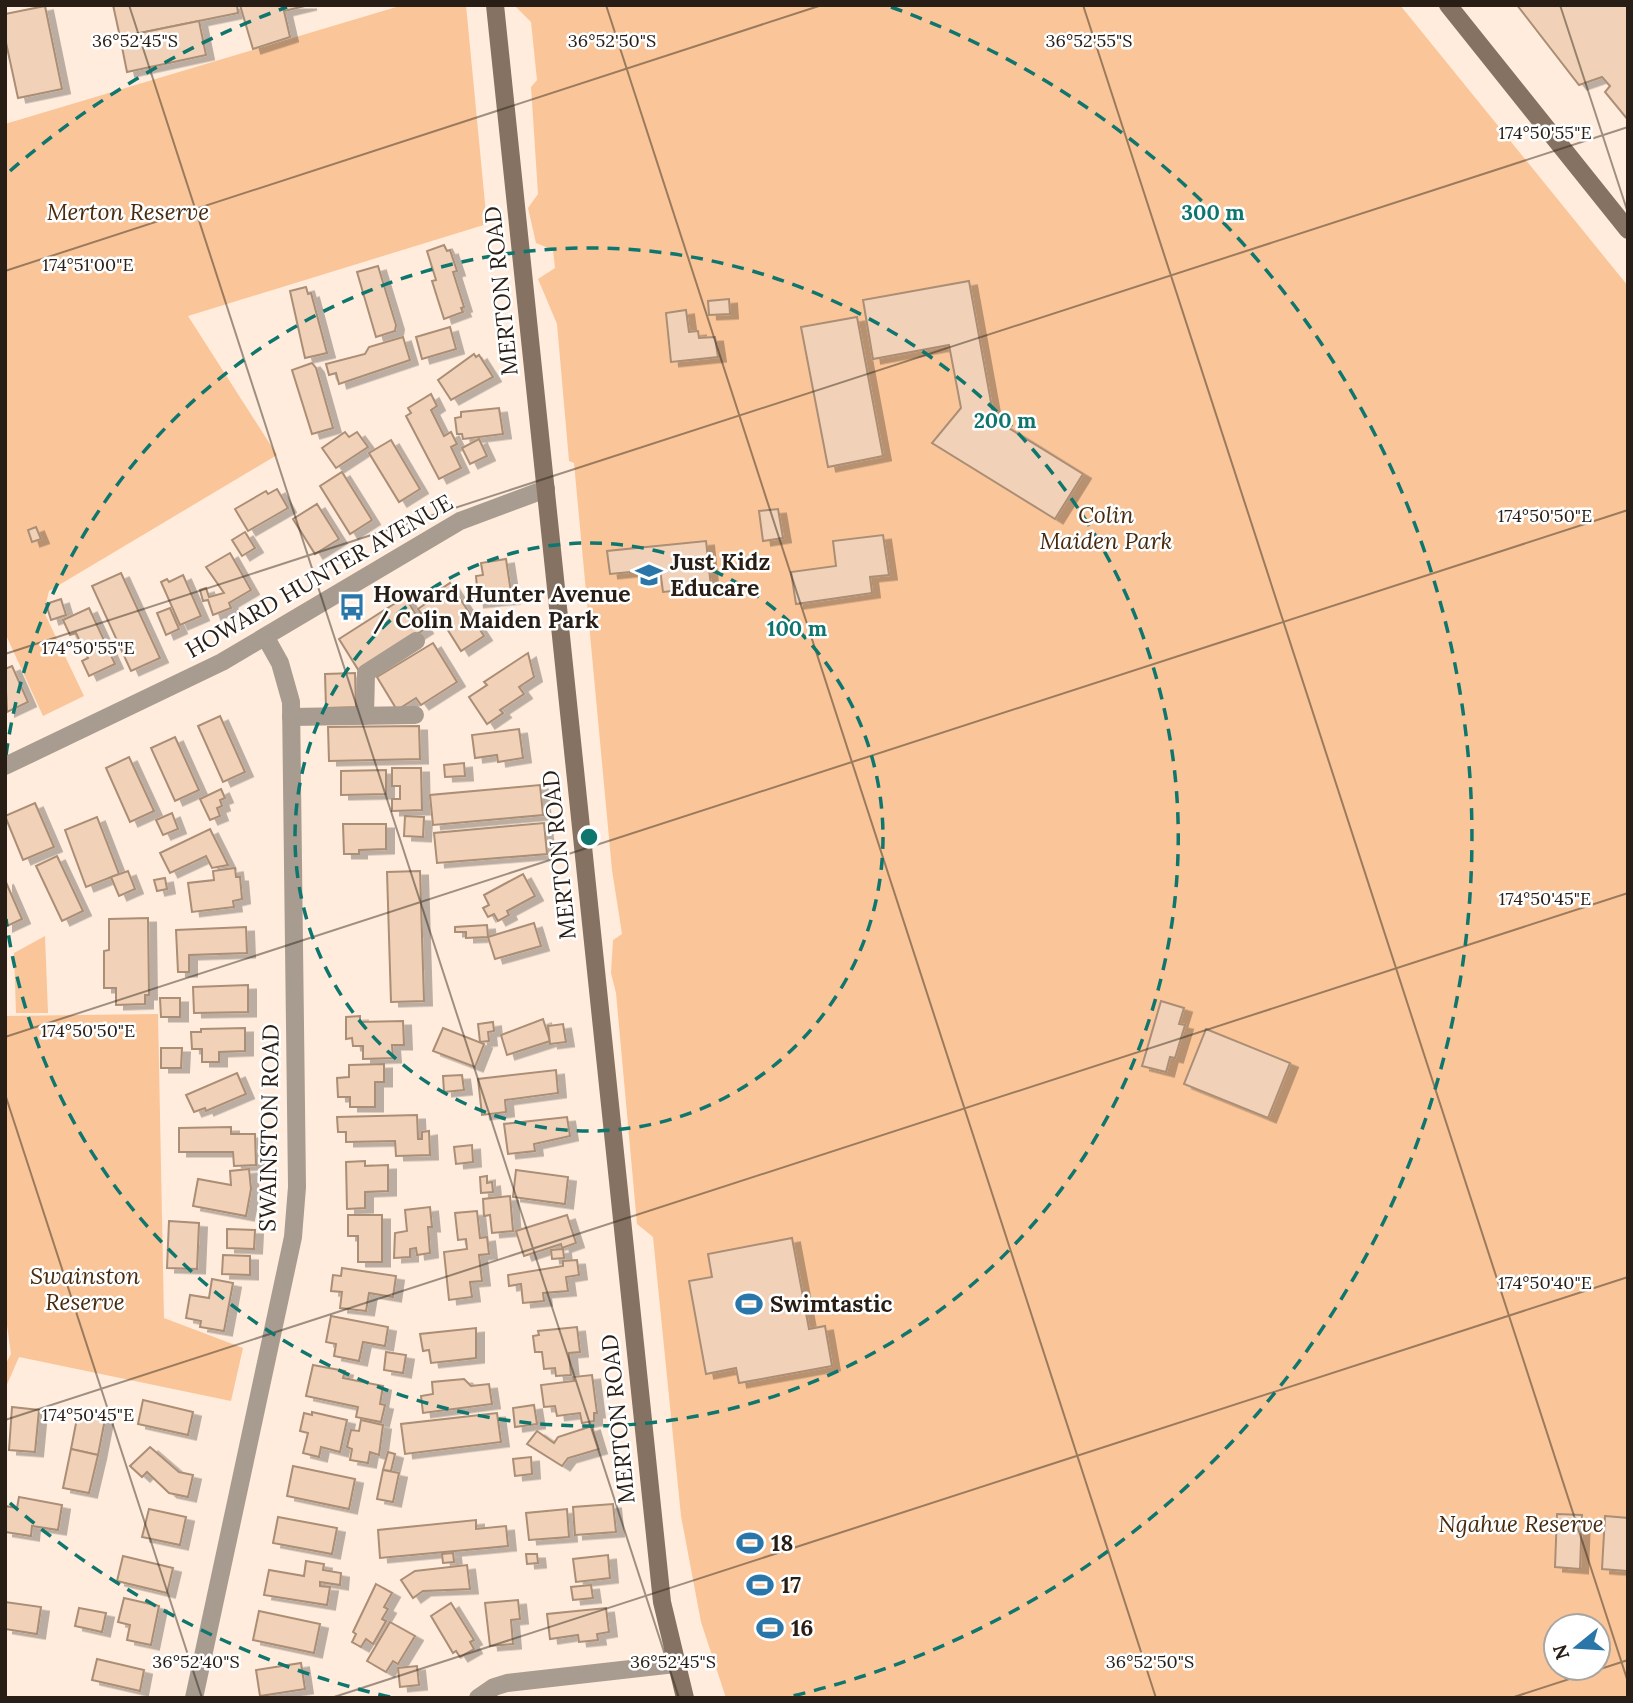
<svg xmlns="http://www.w3.org/2000/svg" width="1633" height="1703" font-family="Lora,serif">
<style>
.green{fill:#fac699;fill-rule:evenodd}
.building{fill:#f1d2b8;stroke:#ab8e76;stroke-width:2;filter:url(#shadow)}
.lines{fill:none;stroke-linecap:round;stroke-linejoin:round}
.street{stroke:#a89b90;stroke-width:18}
.secondary{stroke:#857262;stroke-width:18}
.ticks{fill:none;stroke:#291e15;stroke-width:2;stroke-opacity:0.45}
.ring{fill:none;stroke:#0f766e;stroke-width:3.5;stroke-dasharray:12 9}
.labels{text-anchor:middle;stroke-width:5;stroke-linejoin:round;paint-order:stroke}
.park-label{font-size:23px;font-style:italic;fill:#482b0f;stroke:#fff}
.street-label{font-size:23px;fill:#291e15;stroke:#fff}
.poi-label{font-size:23px;font-weight:bold;fill:#291e15;stroke:#fff;text-anchor:start}
.ticks-label{font-size:18px;text-anchor:middle;fill:#291e15;stroke:#fff;stroke-width:5;stroke-linejoin:round;paint-order:stroke}
.centre{fill:#0f766e;stroke:#fff;stroke-width:3.5}
.ring-label{font-size:21px;text-anchor:middle;font-weight:bold;fill:#0f766e;stroke:#fff;stroke-width:5;stroke-linejoin:round;paint-order:stroke}
</style>
<defs>
<filter id="shadow"><feDropShadow dx="8" dy="4.5" stdDeviation="0" flood-color="#0004"/></filter>
</defs>
<rect width="100%" height="100%" fill="#ffecdc"/>
<g class="green">
<polygon points="403,5 466,5 487,224 188,316 277,455 49,591 44,612 84,696 43,716 5,633 5,124"/>
<path d="M514 5H1400L1628 286V1698H726L701 1622 681 1516 653 1237 637 1224 616 993 611 973 613 940 622 934 612 870 574 463 569 461 557 324 538 279 555 268 553 250 536 243 528 208 538 194 531 87 537 80 531 22ZM1556 1626H1598V1668H1556Z"/>
<polygon points="45,936 48,1013 16,1013 14,953"/>
<polygon points="158,1014 164,1318 243,1348 231,1401 19,1357 5,1389 5,1365 11,1354 5,1311 5,1016"/>
</g>
<g class="building">
<polygon points="113,5 237,5 238,13 120,37"/>
<polygon points="240,5 309,5 284,11 290,37 253,49"/>
<polygon points="1517,5 1628,5 1628,120 1605,92 1610,86 1602,77 1579,85"/>
<polygon points="45,6 62,89 18,98 5,38 5,14"/>
<polygon points="199,21 206,55 127,72 120,37"/>
<polygon points="444,245 447,251 450,250 457,271 453,272 464,307 461,308 463,312 444,319 432,281 436,280 427,251"/>
<polygon points="378,266 396,325 395,331 376,337 357,272"/>
<polygon points="969,281 994,419 1083,474 1055,519 932,443 961,408 949,345 873,359 863,300"/>
<polygon points="306,287 308,294 311,293 327,353 305,358 290,291"/>
<polygon points="729,299 730,314 709,315 708,301"/>
<polygon points="686,310 689,332 698,331 699,338 715,337 718,357 671,362 666,313"/>
<polygon points="857,317 883,456 828,467 801,327"/>
<polygon points="450,327 456,349 422,359 416,337"/>
<polygon points="403,337 410,360 339,384 336,373 329,375 326,364 365,354 369,347"/>
<polygon points="474,354 476,357 479,355 493,377 451,400 438,380"/>
<polygon points="312,363 316,368 333,428 312,434 292,370"/>
<polygon points="431,394 437,406 431,410 444,436 451,432 457,444 451,447 461,468 439,479 406,416 411,413 408,408"/>
<polygon points="499,408 503,434 463,439 462,434 457,434 455,418 461,417 461,412"/>
<polygon points="345,432 349,437 357,432 368,447 336,468 322,448"/>
<polygon points="479,439 487,456 470,464 462,448"/>
<polygon points="391,440 420,489 399,502 369,453"/>
<polygon points="342,472 372,520 350,534 320,486"/>
<polygon points="277,489 288,508 248,531 235,509 266,491 268,494"/>
<polygon points="317,504 339,539 315,554 293,519"/>
<polygon points="778,509 783,538 763,541 759,511"/>
<polygon points="36,527 41,539 32,542 28,530"/>
<polygon points="245,532 255,548 242,556 232,540"/>
<polygon points="883,535 889,575 870,577 872,593 796,604 791,572 836,566 833,541"/>
<polygon points="706,541 711,587 663,592 660,569 610,574 607,551"/>
<polygon points="230,553 251,590 229,603 231,608 213,615 208,600 203,601 200,590 206,588 209,597 224,593 206,567"/>
<polygon points="506,559 512,599 476,603 474,589 477,588 476,576 483,575 481,563"/>
<polygon points="121,573 160,658 131,671 92,586"/>
<polygon points="183,575 201,616 180,625 161,582 167,579 169,582"/>
<polygon points="450,583 484,636 461,651 439,616 428,623 418,609 425,604 423,601"/>
<polygon points="405,597 425,629 359,671 339,639"/>
<polygon points="61,599 66,615 51,620 46,604"/>
<polygon points="89,608 115,664 89,676 82,661 88,658 76,633 70,635 63,620"/>
<polygon points="170,608 179,629 166,635 157,613"/>
<polygon points="433,643 457,682 421,705 416,698 397,710 377,677"/>
<polygon points="528,653 534,677 519,687 524,694 500,710 503,713 487,724 469,697 487,685 484,682"/>
<polygon points="12,666 28,702 7,712 5,669"/>
<polygon points="355,673 356,707 326,708 325,674"/>
<polygon points="220,716 245,772 223,782 198,726"/>
<polygon points="419,726 420,759 329,761 328,727"/>
<polygon points="519,729 523,758 498,762 497,755 475,758 472,735"/>
<polygon points="175,737 199,790 175,801 151,748"/>
<polygon points="129,757 154,811 130,822 106,768"/>
<polygon points="464,763 465,776 445,777 444,765"/>
<polygon points="392,768 421,768 422,810 392,811 392,799 400,799 400,786 392,786"/>
<polygon points="386,770 386,794 341,795 341,771"/>
<polygon points="540,785 543,815 433,825 430,795"/>
<polygon points="221,789 225,798 220,800 222,806 217,808 220,816 210,820 200,799"/>
<polygon points="35,803 54,847 23,860 5,816"/>
<polygon points="172,813 178,829 163,835 156,820"/>
<polygon points="405,816 424,817 423,837 404,836"/>
<polygon points="97,817 119,874 86,887 65,830"/>
<polygon points="544,823 547,854 437,863 434,833"/>
<polygon points="343,824 386,824 386,849 359,850 359,854 344,854"/>
<polygon points="210,829 228,865 212,868 206,856 170,873 160,853"/>
<polygon points="57,856 83,911 62,921 36,866"/>
<polygon points="235,868 236,877 240,877 242,899 233,901 234,907 192,912 188,883 214,880 213,871"/>
<polygon points="128,871 135,889 119,896 111,877"/>
<polygon points="420,871 424,1001 391,1002 387,872"/>
<polygon points="523,874 535,896 507,911 509,915 498,921 494,914 488,917 483,908 489,905 484,895"/>
<polygon points="165,878 167,889 157,891 154,880"/>
<polygon points="5,880 22,919 5,927"/>
<polygon points="148,918 149,995 145,995 145,1004 116,1005 116,988 104,988 104,951 109,950 109,919"/>
<polygon points="534,923 541,946 495,959 488,937"/>
<polygon points="487,925 488,937 466,938 466,932 455,932 455,927"/>
<polygon points="246,927 247,953 189,955 189,972 178,972 176,930"/>
<polygon points="248,985 248,1012 194,1013 193,987"/>
<polygon points="160,998 180,998 180,1017 161,1017"/>
<polygon points="1161,1001 1184,1008 1179,1024 1185,1025 1175,1058 1170,1057 1166,1072 1142,1066"/>
<polygon points="360,1016 360,1022 403,1021 404,1045 392,1045 393,1058 363,1059 363,1046 353,1046 352,1038 346,1039 346,1017"/>
<polygon points="543,1019 550,1041 507,1055 501,1035"/>
<polygon points="493,1022 494,1031 488,1032 489,1041 480,1042 478,1024"/>
<polygon points="563,1024 566,1042 550,1044 548,1026"/>
<polygon points="245,1028 245,1051 219,1052 219,1062 202,1062 202,1049 192,1049 191,1032 201,1032 201,1029"/>
<polygon points="443,1028 484,1044 475,1067 433,1051"/>
<polygon points="1206,1029 1290,1063 1268,1118 1184,1084"/>
<polygon points="161,1048 182,1048 181,1068 161,1068"/>
<polygon points="384,1064 384,1082 375,1082 375,1107 350,1107 350,1097 338,1097 337,1078 349,1077 349,1065"/>
<polygon points="556,1070 558,1093 505,1100 506,1112 482,1115 478,1079"/>
<polygon points="237,1073 246,1094 206,1111 205,1108 194,1112 186,1095"/>
<polygon points="462,1075 464,1090 444,1092 443,1076"/>
<polygon points="417,1115 418,1139 422,1139 422,1132 429,1131 430,1155 396,1156 395,1141 346,1142 346,1132 338,1132 337,1117"/>
<polygon points="567,1117 570,1136 534,1144 535,1151 508,1154 504,1124"/>
<polygon points="231,1127 231,1134 255,1134 256,1165 234,1166 233,1152 179,1152 179,1128"/>
<polygon points="472,1145 473,1162 456,1164 454,1147"/>
<polygon points="365,1161 365,1166 388,1165 388,1191 365,1192 365,1208 347,1209 346,1162"/>
<polygon points="249,1169 251,1189 246,1216 193,1206 198,1179 231,1185 230,1171"/>
<polygon points="516,1170 568,1177 565,1204 513,1197"/>
<polygon points="487,1176 487,1183 492,1182 493,1192 481,1193 480,1177"/>
<polygon points="510,1196 513,1231 492,1233 490,1215 484,1216 483,1199"/>
<polygon points="430,1207 432,1227 428,1227 430,1253 417,1255 416,1248 410,1249 410,1257 394,1258 395,1233 407,1231 405,1210"/>
<polygon points="477,1211 480,1238 487,1237 489,1254 479,1255 482,1281 470,1282 472,1297 449,1300 444,1252 467,1249 466,1239 458,1240 455,1213"/>
<polygon points="348,1215 382,1215 382,1262 358,1262 358,1236 348,1236"/>
<polygon points="567,1215 576,1243 562,1248 561,1244 524,1256 516,1231"/>
<polygon points="169,1221 199,1223 197,1269 167,1268"/>
<polygon points="227,1229 255,1230 254,1249 227,1248"/>
<polygon points="792,1238 809,1329 825,1326 832,1366 739,1383 736,1368 706,1374 689,1281 712,1277 708,1254"/>
<polygon points="563,1249 564,1258 552,1259 551,1250"/>
<polygon points="223,1255 250,1256 250,1275 222,1274"/>
<polygon points="577,1260 579,1275 566,1277 568,1291 543,1293 544,1301 523,1303 521,1284 509,1286 508,1275 563,1266 563,1261"/>
<polygon points="342,1268 396,1276 393,1297 369,1293 366,1311 340,1308 342,1292 331,1291 333,1275 341,1276"/>
<polygon points="212,1279 233,1283 224,1331 200,1327 201,1321 186,1318 190,1295 209,1298"/>
<polygon points="331,1316 388,1327 385,1346 363,1342 359,1361 334,1356 336,1344 326,1342"/>
<polygon points="577,1327 580,1352 569,1353 571,1375 556,1376 555,1368 544,1369 542,1352 535,1352 533,1336 539,1335 538,1331"/>
<polygon points="476,1328 476,1358 431,1363 429,1350 423,1351 420,1334"/>
<polygon points="386,1352 406,1355 403,1373 384,1370"/>
<polygon points="313,1365 345,1371 343,1378 383,1386 380,1404 385,1405 381,1422 356,1417 358,1407 306,1396"/>
<polygon points="592,1375 597,1413 594,1413 594,1421 582,1423 580,1413 557,1416 555,1406 544,1407 541,1385 574,1381 573,1377"/>
<polygon points="464,1379 471,1386 489,1384 492,1404 423,1413 421,1396 433,1394 432,1382"/>
<polygon points="143,1400 193,1412 188,1435 138,1424"/>
<polygon points="534,1405 537,1424 515,1427 513,1408"/>
<polygon points="12,1407 39,1410 35,1452 9,1450"/>
<polygon points="79,1408 106,1414 98,1455 71,1449"/>
<polygon points="312,1412 347,1420 340,1452 321,1447 319,1457 303,1453 308,1433 300,1431 304,1413 312,1415"/>
<polygon points="497,1413 501,1442 405,1454 401,1424"/>
<polygon points="361,1420 383,1425 379,1455 370,1452 368,1463 350,1460 352,1449 347,1447 351,1430 359,1431"/>
<polygon points="592,1426 599,1449 568,1458 562,1466 527,1444 537,1431 554,1443 558,1437"/>
<polygon points="150,1447 179,1472 193,1475 188,1497 169,1493 147,1472 142,1477 130,1466"/>
<polygon points="71,1449 98,1455 89,1493 63,1488"/>
<polygon points="388,1452 395,1454 391,1471 383,1470"/>
<polygon points="531,1457 532,1474 515,1476 513,1459"/>
<polygon points="293,1466 355,1479 349,1509 287,1496"/>
<polygon points="383,1470 399,1473 393,1502 377,1499"/>
<polygon points="19,1497 62,1505 58,1530 32,1526 31,1536 5,1532 5,1506 17,1508"/>
<polygon points="613,1504 616,1532 575,1535 573,1507"/>
<polygon points="149,1509 186,1517 180,1545 142,1537"/>
<polygon points="567,1509 569,1537 529,1540 526,1513"/>
<polygon points="1557,1514 1582,1515 1580,1569 1555,1567"/>
<polygon points="1605,1516 1628,1518 1627,1571 1602,1569"/>
<polygon points="278,1517 337,1528 332,1554 273,1543"/>
<polygon points="476,1520 476,1529 506,1526 508,1546 380,1558 378,1530"/>
<polygon points="453,1553 454,1562 443,1563 442,1554"/>
<polygon points="526,1554 537,1554 538,1563 527,1564"/>
<polygon points="608,1555 610,1578 576,1582 573,1559"/>
<polygon points="123,1556 173,1568 167,1593 117,1581"/>
<polygon points="306,1561 324,1564 323,1570 341,1573 340,1585 320,1582 320,1586 330,1587 327,1605 264,1595 269,1570 304,1576"/>
<polygon points="467,1565 470,1589 423,1591 413,1598 401,1580 415,1571"/>
<polygon points="376,1584 392,1593 384,1607 388,1609 382,1619 386,1621 373,1644 366,1639 361,1647 352,1642 356,1634 353,1632"/>
<polygon points="591,1585 593,1598 573,1600 571,1587"/>
<polygon points="124,1598 159,1606 151,1645 127,1640 130,1625 118,1622"/>
<polygon points="518,1600 520,1619 511,1620 513,1644 490,1646 485,1603"/>
<polygon points="5,1602 41,1607 37,1634 5,1629"/>
<polygon points="451,1603 474,1640 470,1642 474,1649 460,1657 456,1651 453,1653 431,1616"/>
<polygon points="79,1608 106,1613 102,1632 75,1626"/>
<polygon points="606,1608 609,1632 597,1634 598,1640 579,1642 578,1635 550,1639 547,1614"/>
<polygon points="259,1611 320,1624 314,1653 253,1640"/>
<polygon points="390,1622 415,1636 398,1664 393,1661 386,1672 367,1661"/>
<polygon points="97,1659 144,1670 140,1691 92,1680"/>
<polygon points="301,1663 305,1689 260,1696 256,1670"/>
<polygon points="417,1666 419,1685 400,1687 398,1668"/>
</g>
<g class="lines">
<g class="street">
<polyline points="365,716 366,673 416,641"/>
<polyline points="291,717 415,715"/>
<polyline points="5,766 222,662 460,521 546,489"/>
<polyline points="194,1698 293,1237 297,1187 291,702 280,663 266,638"/>
<polyline points="478,1698 494,1687 507,1683 675,1664"/>
</g>
<g class="secondary">
<polyline points="495,5 662,1602 685,1698"/>
<polyline points="1448,5 1628,230"/>
</g>
</g>
<path class="ticks" d="M129 5 679 1698M606 5 1156 1698M1083 5 1628 1682M1560 5 1628 213M5 271 822 5M5 654 1628 127M5 1037 1628 510M5 1094 202 1698M5 1420 1628 893M331 1698 1628 1277M1511 1698 1628 1660"/>
<g class="ring">
<circle cx="589" cy="837" r="294"/>
<path d="M6 755A589 589 0 1 1 6 919"/>
<path d="M390 1697A883 883 0 0 1 10 1503M10 171A883 883 0 0 1 287 7M891 7A883 883 0 0 1 788 1697"/>
</g>
<defs>
<symbol id="school-bare" viewBox="-9 -9 18 18"><path d="M0-5L7-2L0 1L-7-2ZM-4 1L0 2.5L4 1V4Q0 6-4 4Z" fill="#2b76a9" stroke="#fff" stroke-width="2.5" paint-order="stroke"/></symbol>
<symbol id="bus-bare" viewBox="-9 -9 18 18"><path d="M-5-6H5V4H4V6H2V4H-2V6H-4V4H-5ZM-3.5-4V0h7V-4ZM-3.5 1.2v1.5H-2V1.2ZM2 1.2v1.5H3.5V1.2Z" fill="#2b76a9" stroke="#fff" stroke-width="2.5" paint-order="stroke"/></symbol>
<symbol id="stadium-bare" viewBox="-9 -9 18 18"><path d="M0-5a6.5 5 0 1 0 0 10a6.5 5 0 1 0 0-10ZM-3.5-1.8h7v3.6h-7Z" fill="#2b76a9" stroke="#fff" stroke-width="2.5" paint-order="stroke"/></symbol>
</defs>
<g fill-rule="evenodd">
<use href="#school-bare" x="630" y="556" width="38" height="38"/>
<use href="#bus-bare" x="333" y="588" width="38" height="38"/>
<use href="#stadium-bare" x="730" y="1285" width="38" height="38"/>
<use href="#stadium-bare" x="731" y="1524" width="38" height="38"/>
<use href="#stadium-bare" x="741" y="1566" width="38" height="38"/>
<use href="#stadium-bare" x="751" y="1609" width="38" height="38"/>
</g>
<g class="labels">
<g class="park-label">
<text x="128" y="220">Merton Reserve</text>
<text x="1106" y="523">Colin<tspan x="1106" dy="26">Maiden Park</tspan></text>
<text x="85" y="1284">Swainston<tspan x="85" dy="26">Reserve</tspan></text>
<text x="1521" y="1532">Ngahue Reserve</text>
</g>
<g class="street-label">
<text transform="translate(501 291) rotate(-96)" y="8">MERTON ROAD</text>
<text transform="translate(319 576) rotate(-30)" y="8">HOWARD HUNTER AVENUE</text>
<text transform="translate(559 855) rotate(-96)" y="8">MERTON ROAD</text>
<text transform="translate(269 1128) rotate(-89)" y="8">SWAINSTON ROAD</text>
<text transform="translate(618 1419) rotate(-96)" y="8">MERTON ROAD</text>
</g>
<g class="poi-label">
<text x="670" y="570">Just Kidz<tspan x="670" dy="26">Educare</tspan></text>
<text x="373" y="602">Howard Hunter Avenue<tspan x="373" dy="26">/ Colin Maiden Park</tspan></text>
<text x="770" y="1312">Swimtastic</text>
<text x="771" y="1551">18</text>
<text x="781" y="1593">17</text>
<text x="791" y="1636">16</text>
</g>
</g>
<g class="ticks-label">
<text x="135" y="47">36°52'45"S</text>
<text x="612" y="47">36°52'50"S</text>
<text x="1089" y="47">36°52'55"S</text>
<text x="1545" y="139">174°50'55"E</text>
<text x="88" y="271">174°51'00"E</text>
<text x="1545" y="522">174°50'50"E</text>
<text x="88" y="654">174°50'55"E</text>
<text x="1545" y="905">174°50'45"E</text>
<text x="88" y="1037">174°50'50"E</text>
<text x="1545" y="1289">174°50'40"E</text>
<text x="88" y="1421">174°50'45"E</text>
<text x="196" y="1668">36°52'40"S</text>
<text x="673" y="1668">36°52'45"S</text>
<text x="1150" y="1668">36°52'50"S</text>
</g>
<circle cx="589" cy="837" r="10" class="centre"/>
<g class="ring-label">
<text x="1213" y="220">300 m</text>
<text x="1005" y="428">200 m</text>
<text x="797" y="636">100 m</text>
</g>
<rect width="1633" height="1703" fill="none" stroke="#291e15" stroke-width="14"/>
<g transform="translate(1577 1647) rotate(252)"><circle r="33" fill="#ffffff" stroke="#a9a5a1" stroke-width="2"/>
<path d="M0-5L12 26L0 18L-12 26Z" fill="#2b76a9"/>
<text y="-10" font-size="19" font-weight="bold" text-anchor="middle" fill="#291e15">N</text>
</g>
</svg>
